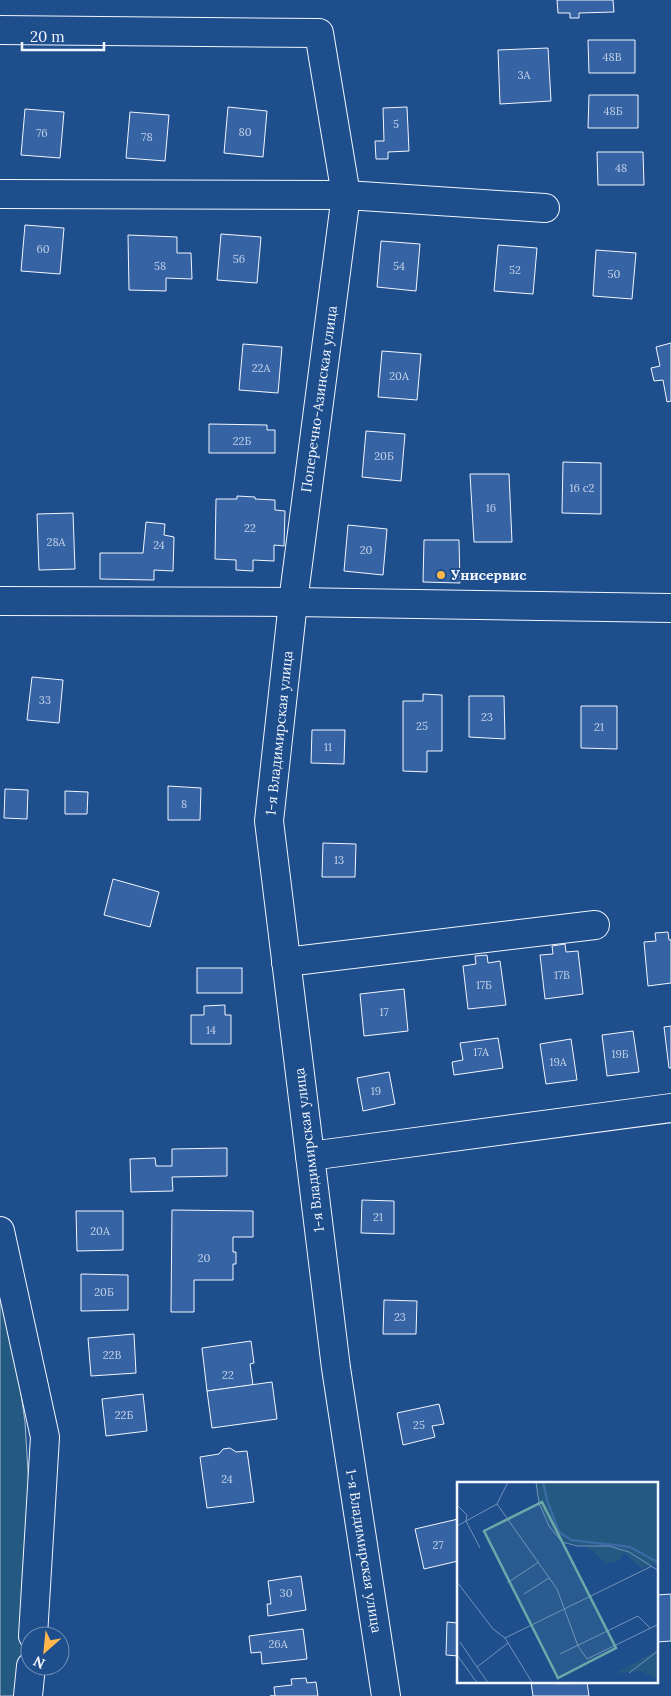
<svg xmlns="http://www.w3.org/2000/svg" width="671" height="1696" font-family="Lora,serif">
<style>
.green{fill:#245a82;stroke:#a8bbd7}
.building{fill:#3563a3;stroke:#f2f6ff}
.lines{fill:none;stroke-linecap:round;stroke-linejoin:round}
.minor-casing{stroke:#f2f6ff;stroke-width:30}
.minor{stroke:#1f4e8c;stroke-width:28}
.poi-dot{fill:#ffb74d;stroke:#1f4e8c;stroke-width:2}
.labels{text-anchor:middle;stroke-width:4;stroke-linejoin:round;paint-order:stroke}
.number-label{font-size:11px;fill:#c3d1e8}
.street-label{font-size:14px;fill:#f2f6ff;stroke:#1f4e8c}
.poi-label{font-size:14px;font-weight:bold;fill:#f2f6ff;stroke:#1f4e8c;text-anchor:start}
.inset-river{fill:none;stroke:#3b69a3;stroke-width:2.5}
.inset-road{fill:none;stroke:#7391ba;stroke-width:1}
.view{fill:#6aa9a8;fill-opacity:0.15;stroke:#6aa9a8;stroke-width:2.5}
.inset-edge{fill:none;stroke:#f2f6ff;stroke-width:2.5}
</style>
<rect width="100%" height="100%" fill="#1f4e8c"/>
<polygon class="green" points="0,1248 25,1422 38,1636 30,1636 30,1666 36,1696 0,1696"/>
<g class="building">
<polygon points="557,0 613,0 614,12 579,13 579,18 570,18 570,13 558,13"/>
<polygon points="588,40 635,40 635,73 589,73"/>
<polygon points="548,48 551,101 500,104 498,50"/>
<polygon points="589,95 638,95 638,128 588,128"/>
<polygon points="228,107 267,111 263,157 224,153"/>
<polygon points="407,107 409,151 388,152 388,159 376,159 375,141 384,141 383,108"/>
<polygon points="25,109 64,112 60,158 21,155"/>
<polygon points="130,112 169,115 165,161 126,158"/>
<polygon points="597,152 643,152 644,185 598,185"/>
<polygon points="25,225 64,228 60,274 21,271"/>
<polygon points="221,234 261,237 257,283 217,280"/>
<polygon points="128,235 177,237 177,253 191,253 192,279 166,278 166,291 129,290"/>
<polygon points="381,241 420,244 416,291 377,287"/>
<polygon points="498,245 537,248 533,294 494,291"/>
<polygon points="596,250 636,253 632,299 593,296"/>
<polygon points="671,343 671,401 667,402 663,380 654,381 651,368 660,366 656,347"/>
<polygon points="243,344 282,347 278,393 239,390"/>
<polygon points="382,351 421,354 417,400 378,397"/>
<polygon points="209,424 267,425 267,430 275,430 275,453 209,453"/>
<polygon points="366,431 405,434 401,481 362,477"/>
<polygon points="563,462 601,463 601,514 562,513"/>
<polygon points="470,474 509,474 512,542 474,542"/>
<polygon points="237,496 255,497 255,499 275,500 275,510 285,511 284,546 274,545 274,561 253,560 253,571 236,570 236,560 215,559 216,499 237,499"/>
<polygon points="73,513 75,569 39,570 37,514"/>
<polygon points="146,522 165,524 164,535 174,537 173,571 154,570 154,580 100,579 100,553 143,553"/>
<polygon points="348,525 387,529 383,575 344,571"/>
<polygon points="424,540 459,540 460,583 423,582"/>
<polygon points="32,677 63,680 59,723 27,720"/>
<polygon points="423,694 442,695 442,751 427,751 427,772 403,771 403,701 423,701"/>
<polygon points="469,696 504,696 505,739 469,737"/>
<polygon points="581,706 617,706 617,749 581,748"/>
<polygon points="312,730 345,730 344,764 311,763"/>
<polygon points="168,786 201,788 200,820 168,820"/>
<polygon points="5,789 28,790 27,819 4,818"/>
<polygon points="65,791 88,792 87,814 65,814"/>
<polygon points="323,843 356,844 355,877 322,877"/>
<polygon points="113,879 159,892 150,927 104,915"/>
<polygon points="668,932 669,940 671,940 671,983 648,986 644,942 656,941 655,933"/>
<polygon points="565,944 566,952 578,951 583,994 545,999 540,955 553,954 552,946"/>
<polygon points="487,955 488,963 500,961 506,1005 468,1009 463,966 476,964 475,956"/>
<rect x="197" y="968" width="45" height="25"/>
<polygon points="404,989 408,1031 364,1036 360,994"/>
<polygon points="225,1005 225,1015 231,1015 231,1044 191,1044 191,1015 204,1015 204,1006"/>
<polygon points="671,1026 671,1068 669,1068 664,1027"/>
<polygon points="633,1031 639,1072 607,1076 602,1035"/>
<polygon points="498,1038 503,1068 454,1075 452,1062 463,1060 460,1043"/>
<polygon points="571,1039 577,1080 546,1084 540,1044"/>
<polygon points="389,1072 395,1104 363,1111 357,1078"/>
<polygon points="227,1148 227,1176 172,1177 173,1191 131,1192 130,1159 155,1158 156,1166 172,1166 172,1149"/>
<polygon points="362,1200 394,1201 394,1234 361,1233"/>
<polygon points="172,1210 253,1211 253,1237 233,1237 233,1252 236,1252 236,1264 233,1264 233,1280 194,1280 194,1312 171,1312"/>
<polygon points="76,1211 123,1211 123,1250 77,1251"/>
<polygon points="81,1274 128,1275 128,1310 81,1311"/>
<polygon points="384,1300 417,1301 416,1334 383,1334"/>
<polygon points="134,1334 136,1373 91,1376 88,1338"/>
<polygon points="251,1341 254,1363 250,1364 253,1385 207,1391 202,1348"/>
<polygon points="272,1382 277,1419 212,1428 207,1391"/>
<polygon points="143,1394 147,1431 106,1436 102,1399"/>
<polygon points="439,1404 444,1424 432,1426 435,1437 403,1445 397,1413"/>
<polygon points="230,1448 236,1452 247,1451 254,1502 207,1508 200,1457 219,1454 223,1449"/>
<polygon points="458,1519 458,1561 424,1569 415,1529"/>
<polygon points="301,1576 306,1610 268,1616 267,1604 271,1604 268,1581"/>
<polygon points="671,1594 671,1641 657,1642 657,1595"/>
<polygon points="447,1622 458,1623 458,1656 446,1655"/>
<polygon points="303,1629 307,1659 262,1664 261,1652 251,1653 249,1636"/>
<polygon points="306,1678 307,1683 316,1682 318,1696 270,1696 275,1696 274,1687 292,1685 291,1679"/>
<polygon points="531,1682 587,1682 589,1696 533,1696"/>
</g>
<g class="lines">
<defs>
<g id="minor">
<polyline points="0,30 319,33 346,195 293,602 269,821 336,1368 386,1696"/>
<polyline points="0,194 346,195 545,208"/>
<polyline points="0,601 293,602 671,608"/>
<polyline points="286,962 595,925"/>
<polyline points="310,1156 671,1108"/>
<polyline points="0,1231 45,1437 33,1636"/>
<polyline points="28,1696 31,1666"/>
</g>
</defs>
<use href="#minor" class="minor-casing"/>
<use href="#minor" class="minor"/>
</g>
<circle class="poi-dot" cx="441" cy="575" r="5"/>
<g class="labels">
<g class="number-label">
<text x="612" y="61">48В</text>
<text x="524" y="79">3А</text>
<text x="613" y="115">48Б</text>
<text x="396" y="128">5</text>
<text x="245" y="136">80</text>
<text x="42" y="137">76</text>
<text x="147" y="141">78</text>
<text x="621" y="172">48</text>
<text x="43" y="253">60</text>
<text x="239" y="263">56</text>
<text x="160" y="270">58</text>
<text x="399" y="270">54</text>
<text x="515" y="274">52</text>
<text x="614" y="278">50</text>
<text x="261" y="372">22А</text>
<text x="399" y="380">20А</text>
<text x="242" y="445">22Б</text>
<text x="384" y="460">20Б</text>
<text x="582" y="492">16 с2</text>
<text x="491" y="512">16</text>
<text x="250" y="532">22</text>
<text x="56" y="546">28А</text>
<text x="159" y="549">24</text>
<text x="366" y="554">20</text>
<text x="45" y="704">33</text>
<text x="487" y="721">23</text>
<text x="422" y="730">25</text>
<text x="599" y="731">21</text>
<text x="328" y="751">11</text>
<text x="184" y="808">8</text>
<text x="339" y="864">13</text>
<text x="562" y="979">17В</text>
<text x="484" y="989">17Б</text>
<text x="384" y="1016">17</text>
<text x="211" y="1034">14</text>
<text x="481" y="1056">17А</text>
<text x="620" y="1058">19Б</text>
<text x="558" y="1066">19А</text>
<text x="376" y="1095">19</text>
<text x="378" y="1221">21</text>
<text x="100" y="1235">20А</text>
<text x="204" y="1262">20</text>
<text x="104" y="1296">20Б</text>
<text x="400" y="1321">23</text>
<text x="112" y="1359">22В</text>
<text x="228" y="1379">22</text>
<text x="124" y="1419">22Б</text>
<text x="419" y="1429">25</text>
<text x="227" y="1483">24</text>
<text x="438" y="1549">27</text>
<text x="286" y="1597">30</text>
<text x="278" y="1648">26А</text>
</g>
<g class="street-label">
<text transform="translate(319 399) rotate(-82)" y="5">Поперечно-Азинская улица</text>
<text transform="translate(279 733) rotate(-84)" y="5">1-я Владимирская улица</text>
<text transform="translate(309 1150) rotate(-97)" y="5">1-я Владимирская улица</text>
<text transform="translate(364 1551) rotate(81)" y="5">1-я Владимирская улица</text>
</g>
<g class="poi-label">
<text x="451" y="580">Унисервис</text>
</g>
</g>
<g transform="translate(457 1482)">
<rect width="201" height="201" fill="#1f4e8c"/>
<path d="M78 0H201V85L195 82 184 86 167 70 161 79 149 82 131 65 105 59 82 24ZM201 168V197L184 189 159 191Z" fill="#245a82"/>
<path class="inset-river" d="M86 0 90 18 102 50 114 58 173 65 202 81"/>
<path class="inset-road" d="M79 0 82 21 92 44 105 60 121 64H152L172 70 202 89M40 22 100 107 121 164 130 177 202 142M40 22 51 0M0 23 10 33 9 39 23 66M0 44 40 22M0 100 36 147 48 156 76 202M50 101 82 80M67 112 92 96M48 156 195 84M3 160 20 185 51 161M103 172 181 134 193 146M0 173 21 202M20 185 32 202M172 191 202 168M98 202 188 201"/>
<path class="view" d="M85 20 159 166 101 196 27 49Z"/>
<rect width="201" height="201" class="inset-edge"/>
</g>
<g transform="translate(45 1651) rotate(207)"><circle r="24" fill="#1f4e8c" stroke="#7391ba"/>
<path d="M0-4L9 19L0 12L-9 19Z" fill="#ffb74d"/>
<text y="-8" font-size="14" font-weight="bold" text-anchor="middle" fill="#f2f6ff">N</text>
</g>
<path d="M22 42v8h82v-8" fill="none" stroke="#f2f6ff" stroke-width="2.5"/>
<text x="30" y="42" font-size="15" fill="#f2f6ff" stroke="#1f4e8c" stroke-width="4" paint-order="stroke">20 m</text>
</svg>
